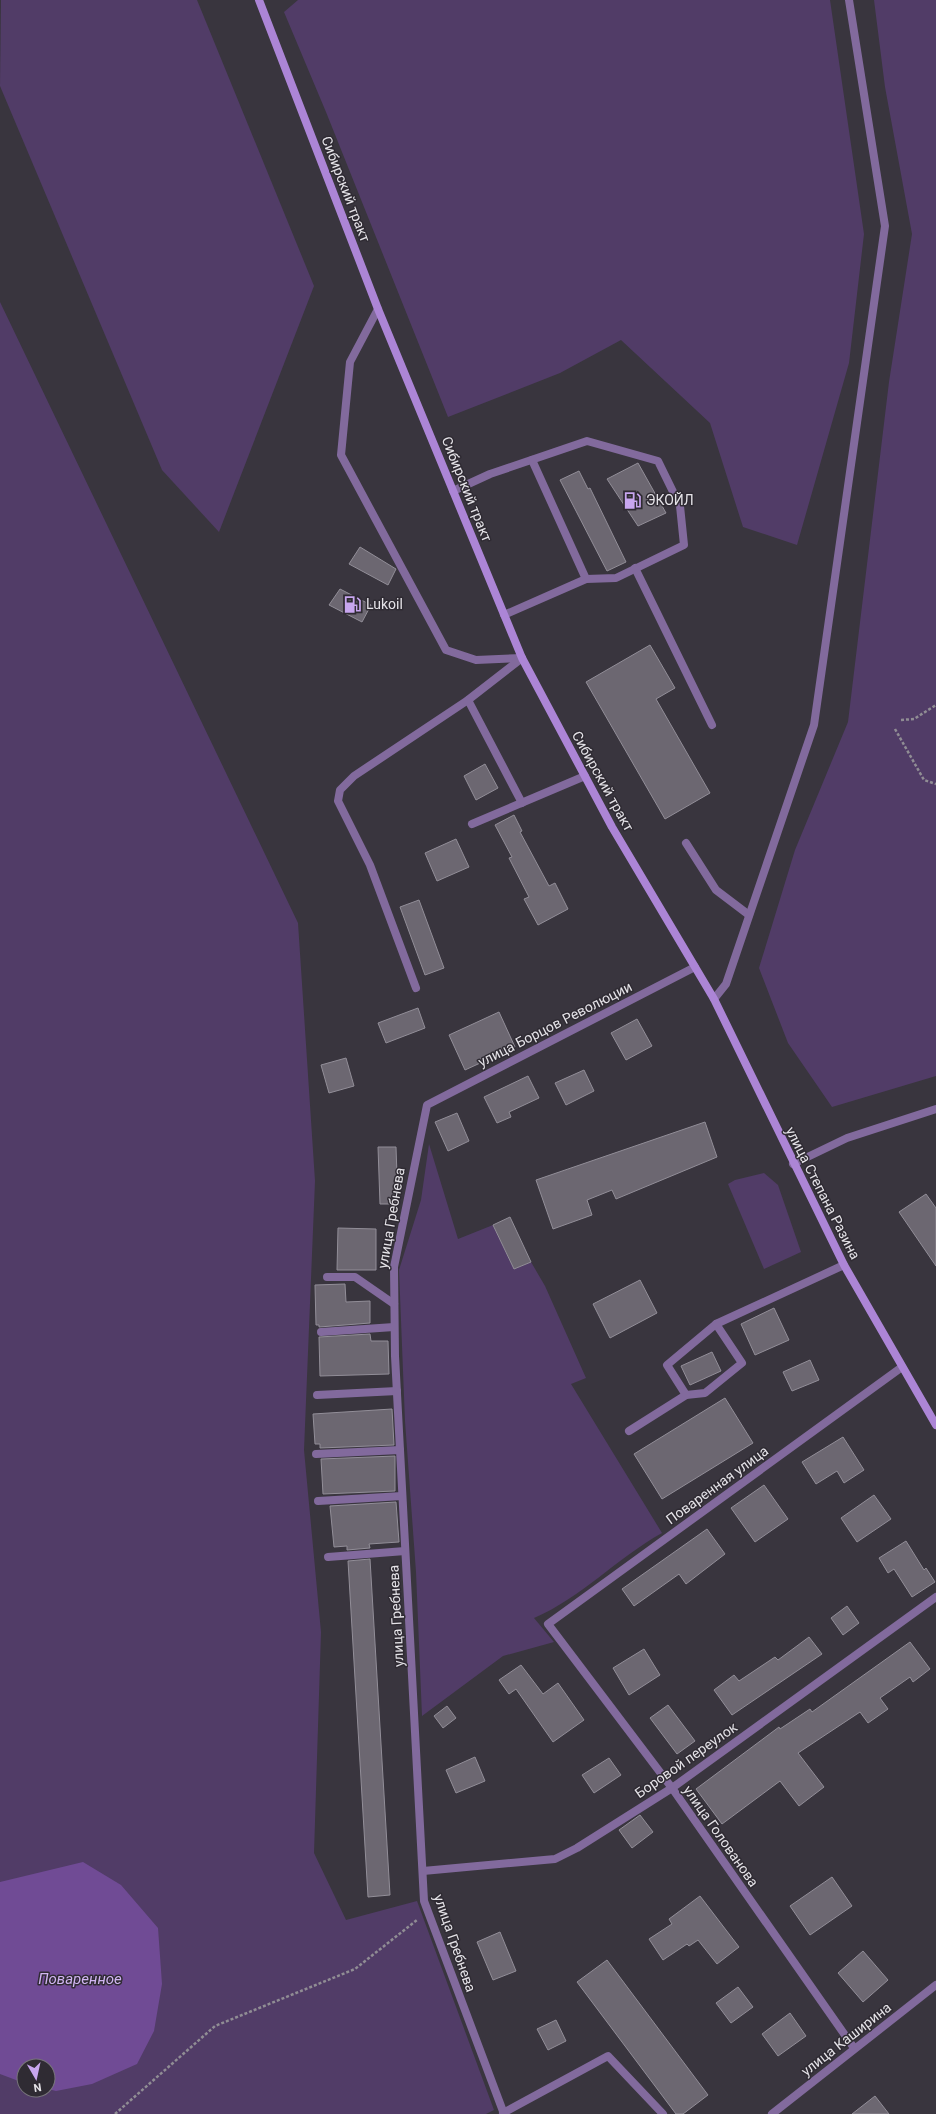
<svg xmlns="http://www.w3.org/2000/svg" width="936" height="2114" font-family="Roboto,sans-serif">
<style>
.green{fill:#513c67;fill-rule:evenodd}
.water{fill:#704b95}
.building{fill:#6c6771;stroke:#928e98}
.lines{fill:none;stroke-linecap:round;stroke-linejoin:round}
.path{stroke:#908d94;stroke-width:2.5;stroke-dasharray:3 2;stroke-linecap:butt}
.service{stroke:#826a9d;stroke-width:8}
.minor{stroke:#826a9d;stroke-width:8}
.tertiary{stroke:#826a9d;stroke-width:8}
.secondary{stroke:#ac85d6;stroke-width:8}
.labels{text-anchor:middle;stroke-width:3;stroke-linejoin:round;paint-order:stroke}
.street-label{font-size:14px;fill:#e5e3e8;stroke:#2f2b33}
.poi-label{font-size:14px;fill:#e5e3e8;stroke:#2f2b33;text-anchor:start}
.water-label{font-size:15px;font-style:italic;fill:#d1b5f2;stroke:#2f2b33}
</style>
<rect width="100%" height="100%" fill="#39353e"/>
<g class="green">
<polygon points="1,0 197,0 314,286 219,532 162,470 0,86"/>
<polygon points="298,0 830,0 864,234 849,363 797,545 743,527 710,423 621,340 560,373 448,417 326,112 284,12"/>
<polygon points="874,0 936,0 936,1076 832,1107 788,1043 759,968 795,850 848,722 889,382 912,234 885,87"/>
<path d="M0 302 298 923 315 1181 304 1450 321 1632 314 1853 346 1920 417 1901 494 2110 486 2114H0ZM24 2066H48V2090H24Z"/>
<path d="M429 1144 458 1239 493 1225 514 1269 531 1262 545 1286 586 1378 571 1384 662 1533C617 1558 581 1598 534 1618L554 1642 503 1656 422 1716 416 1572 405 1421 399 1270 421 1200Z"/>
<polygon points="764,1173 778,1185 801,1252 764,1269 728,1184 735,1180"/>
</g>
<polygon class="water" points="83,1862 121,1885 158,1928 162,1984 154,2031 137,2064 92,2084 56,2091 48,2089 48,2066 24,2066 24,2083 0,2074 0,1882"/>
<g class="building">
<polygon points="638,463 666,513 638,526 607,479"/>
<polygon points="579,471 588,489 590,488 626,562 607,571 560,480"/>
<polygon points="360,547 396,569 388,585 349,564"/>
<polygon points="340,589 371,605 362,622 329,605"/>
<polygon points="650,645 675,688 656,699 710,793 665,819 586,682"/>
<polygon points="485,764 498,788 476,800 464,776"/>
<polygon points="514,815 522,831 520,832 549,886 555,883 568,909 538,925 524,899 529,897 509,858 512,857 495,825"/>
<polygon points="456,839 469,867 437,881 425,853"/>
<polygon points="419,900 444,968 425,975 400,907"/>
<polygon points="418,1008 425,1028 386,1043 378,1023"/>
<polygon points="499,1012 515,1047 465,1070 449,1035"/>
<polygon points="637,1019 652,1046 626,1060 611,1033"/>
<polygon points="346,1058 354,1086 329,1093 321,1065"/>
<polygon points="584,1070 594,1091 566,1105 555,1083"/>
<polygon points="528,1076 539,1098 509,1112 511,1117 497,1123 484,1097"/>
<polygon points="457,1113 469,1141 448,1151 435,1122"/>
<polygon points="705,1122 717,1157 616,1199 612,1190 587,1200 592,1215 553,1229 536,1180"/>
<polygon points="378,1147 396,1147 398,1204 380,1204"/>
<polygon points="926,1194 936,1208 936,1266 899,1212"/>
<polygon points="510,1217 531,1262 514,1269 493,1225"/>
<polygon points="338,1228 376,1229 376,1270 337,1270"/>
<polygon points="640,1280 657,1313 610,1338 593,1304"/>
<polygon points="345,1284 346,1302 370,1301 370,1323 319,1327 319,1325 316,1325 315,1285"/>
<polygon points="774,1308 789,1340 755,1355 741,1324"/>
<polygon points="370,1334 371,1341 388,1341 389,1374 320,1376 319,1337"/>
<polygon points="712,1352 721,1371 690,1385 681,1366"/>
<polygon points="810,1360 819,1380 792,1391 783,1372"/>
<polygon points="725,1398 753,1443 662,1499 634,1454"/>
<polygon points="392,1409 394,1445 320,1448 320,1444 315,1444 313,1414"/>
<polygon points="843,1437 864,1470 844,1483 837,1471 816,1484 802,1462"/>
<polygon points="395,1456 395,1491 323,1494 321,1459"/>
<polygon points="764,1485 788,1519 755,1542 731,1508"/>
<polygon points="874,1495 891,1519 857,1542 841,1518"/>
<polygon points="396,1502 399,1542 369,1544 370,1548 347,1550 347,1546 334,1547 330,1506"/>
<polygon points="707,1529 725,1554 686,1584 679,1574 634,1606 622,1589"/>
<polygon points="906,1541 924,1570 926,1568 935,1582 912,1597 894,1569 888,1573 879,1558"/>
<polygon points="370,1559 390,1895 368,1897 348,1561"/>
<polygon points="847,1606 859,1623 843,1635 831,1618"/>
<polygon points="809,1637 822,1654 732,1715 714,1690 734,1675 739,1681 775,1657 778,1660"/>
<polygon points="910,1642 930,1669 913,1682 910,1677 880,1698 888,1709 868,1723 860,1712 798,1753 824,1787 799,1806 780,1781 722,1824 696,1789 779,1727 780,1729 810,1709 812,1712"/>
<polygon points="644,1649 660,1675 629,1695 613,1668"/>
<polygon points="521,1665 543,1694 558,1683 584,1720 553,1742 516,1689 509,1694 499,1680"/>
<polygon points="668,1705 695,1741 677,1754 650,1718"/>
<polygon points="447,1706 456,1718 443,1728 434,1716"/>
<polygon points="475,1757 485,1781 456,1793 446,1770"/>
<polygon points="609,1758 621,1775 594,1793 582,1775"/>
<polygon points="640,1815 653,1832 632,1848 619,1830"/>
<polygon points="832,1877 852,1906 810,1935 790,1906"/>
<polygon points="700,1896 739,1947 717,1964 698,1940 689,1946 687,1944 663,1960 649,1939 672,1924 669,1919"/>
<polygon points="500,1932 516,1971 493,1980 477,1942"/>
<polygon points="863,1951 888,1980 863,2002 838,1973"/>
<polygon points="607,1960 708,2095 683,2114 676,2114 577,1982"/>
<polygon points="738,1987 753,2007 731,2023 716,2003"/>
<polygon points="790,2013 806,2036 778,2056 762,2034"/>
<polygon points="556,2020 566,2041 548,2050 537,2029"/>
<polygon points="875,2096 889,2114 852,2114"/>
</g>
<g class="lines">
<g class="path">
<polyline points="901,720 914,719 936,705"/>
<polyline points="895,729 924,780 936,784"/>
<polyline points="115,2114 215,2026 355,1969 417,1920"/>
</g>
<g class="service">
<polyline points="378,309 350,362 341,455 446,650 476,660 522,658"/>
<polyline points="453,491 490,474 587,441 658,461 680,506 684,545 616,578 586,579"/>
<polyline points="635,568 712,725"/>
<polyline points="504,615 586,579 532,460"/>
<polyline points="468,700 522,803"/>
<polyline points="472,824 585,776"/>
<polyline points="686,843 716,890 749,915"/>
<polyline points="416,988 370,865 338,801 340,790 354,776 468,700 522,658"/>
<polyline points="793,1164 847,1138 936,1109"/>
<polyline points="327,1277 355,1277 394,1304"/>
<polyline points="321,1332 394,1327"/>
<polyline points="317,1395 397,1391"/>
<polyline points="686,1395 705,1393 742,1363 716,1324"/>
<polyline points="629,1431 686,1395 667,1365 716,1324 844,1265"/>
<polyline points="316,1454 400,1450"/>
<polyline points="318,1501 402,1496"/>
<polyline points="328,1557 405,1551"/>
<polyline points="503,2113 608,2056 663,2114"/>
</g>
<g class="minor">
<polyline points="714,999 726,984 814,725 885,226 849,0"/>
<polyline points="423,1871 555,1859 577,1848 672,1788 936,1597"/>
<polyline points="854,2048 672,1788 548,1624 902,1367"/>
<polyline points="504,2114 424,1901 395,1356 394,1267 427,1105 695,967"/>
</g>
<polyline class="tertiary" points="772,2114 936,1985"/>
<polyline class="secondary" points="259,0 378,309 522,658 612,827 714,999 844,1265 936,1425"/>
</g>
<defs>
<symbol id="fuel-bare" viewBox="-9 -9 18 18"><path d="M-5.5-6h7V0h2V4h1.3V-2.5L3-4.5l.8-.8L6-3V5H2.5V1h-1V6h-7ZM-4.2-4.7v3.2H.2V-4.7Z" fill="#c8a6ef" stroke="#2f2b33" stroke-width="2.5" paint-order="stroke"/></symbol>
</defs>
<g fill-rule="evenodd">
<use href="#fuel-bare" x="620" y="488" width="25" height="25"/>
<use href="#fuel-bare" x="340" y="592" width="25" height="25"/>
</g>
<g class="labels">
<g class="street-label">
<text transform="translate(346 189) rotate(69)" y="5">Сибирский тракт</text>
<text transform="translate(467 489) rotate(68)" y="5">Сибирский тракт</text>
<text transform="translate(603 781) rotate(61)" y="5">Сибирский тракт</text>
<text transform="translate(555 1024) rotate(-27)" y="5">улица Борцов Революции</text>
<text transform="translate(823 1193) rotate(63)" y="5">улица Степана Разина</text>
<text transform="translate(391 1218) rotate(-80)" y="5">улица Гребнева</text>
<text transform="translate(717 1485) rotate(-36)" y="5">Поваренная улица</text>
<text transform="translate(396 1616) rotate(-93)" y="5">улица Гребнева</text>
<text transform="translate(686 1760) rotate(-35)" y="5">Боровой переулок</text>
<text transform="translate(721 1836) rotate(55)" y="5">улица Голованова</text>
<text transform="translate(455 1943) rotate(71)" y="5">улица Гребнева</text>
<text transform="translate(846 2039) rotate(-38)" y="5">улица Каширина</text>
</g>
<g class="poi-label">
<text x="646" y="505">ЭКОЙЛ</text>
<text x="366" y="609">Lukoil</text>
</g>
<g class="water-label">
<text x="80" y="1984">Поваренное</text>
</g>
</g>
<g transform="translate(36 2078) rotate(171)"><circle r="19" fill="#2f2b33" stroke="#78757b"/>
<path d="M0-3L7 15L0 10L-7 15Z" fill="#c8a6ef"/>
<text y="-6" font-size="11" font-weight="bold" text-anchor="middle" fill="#e5e3e8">N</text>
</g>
</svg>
